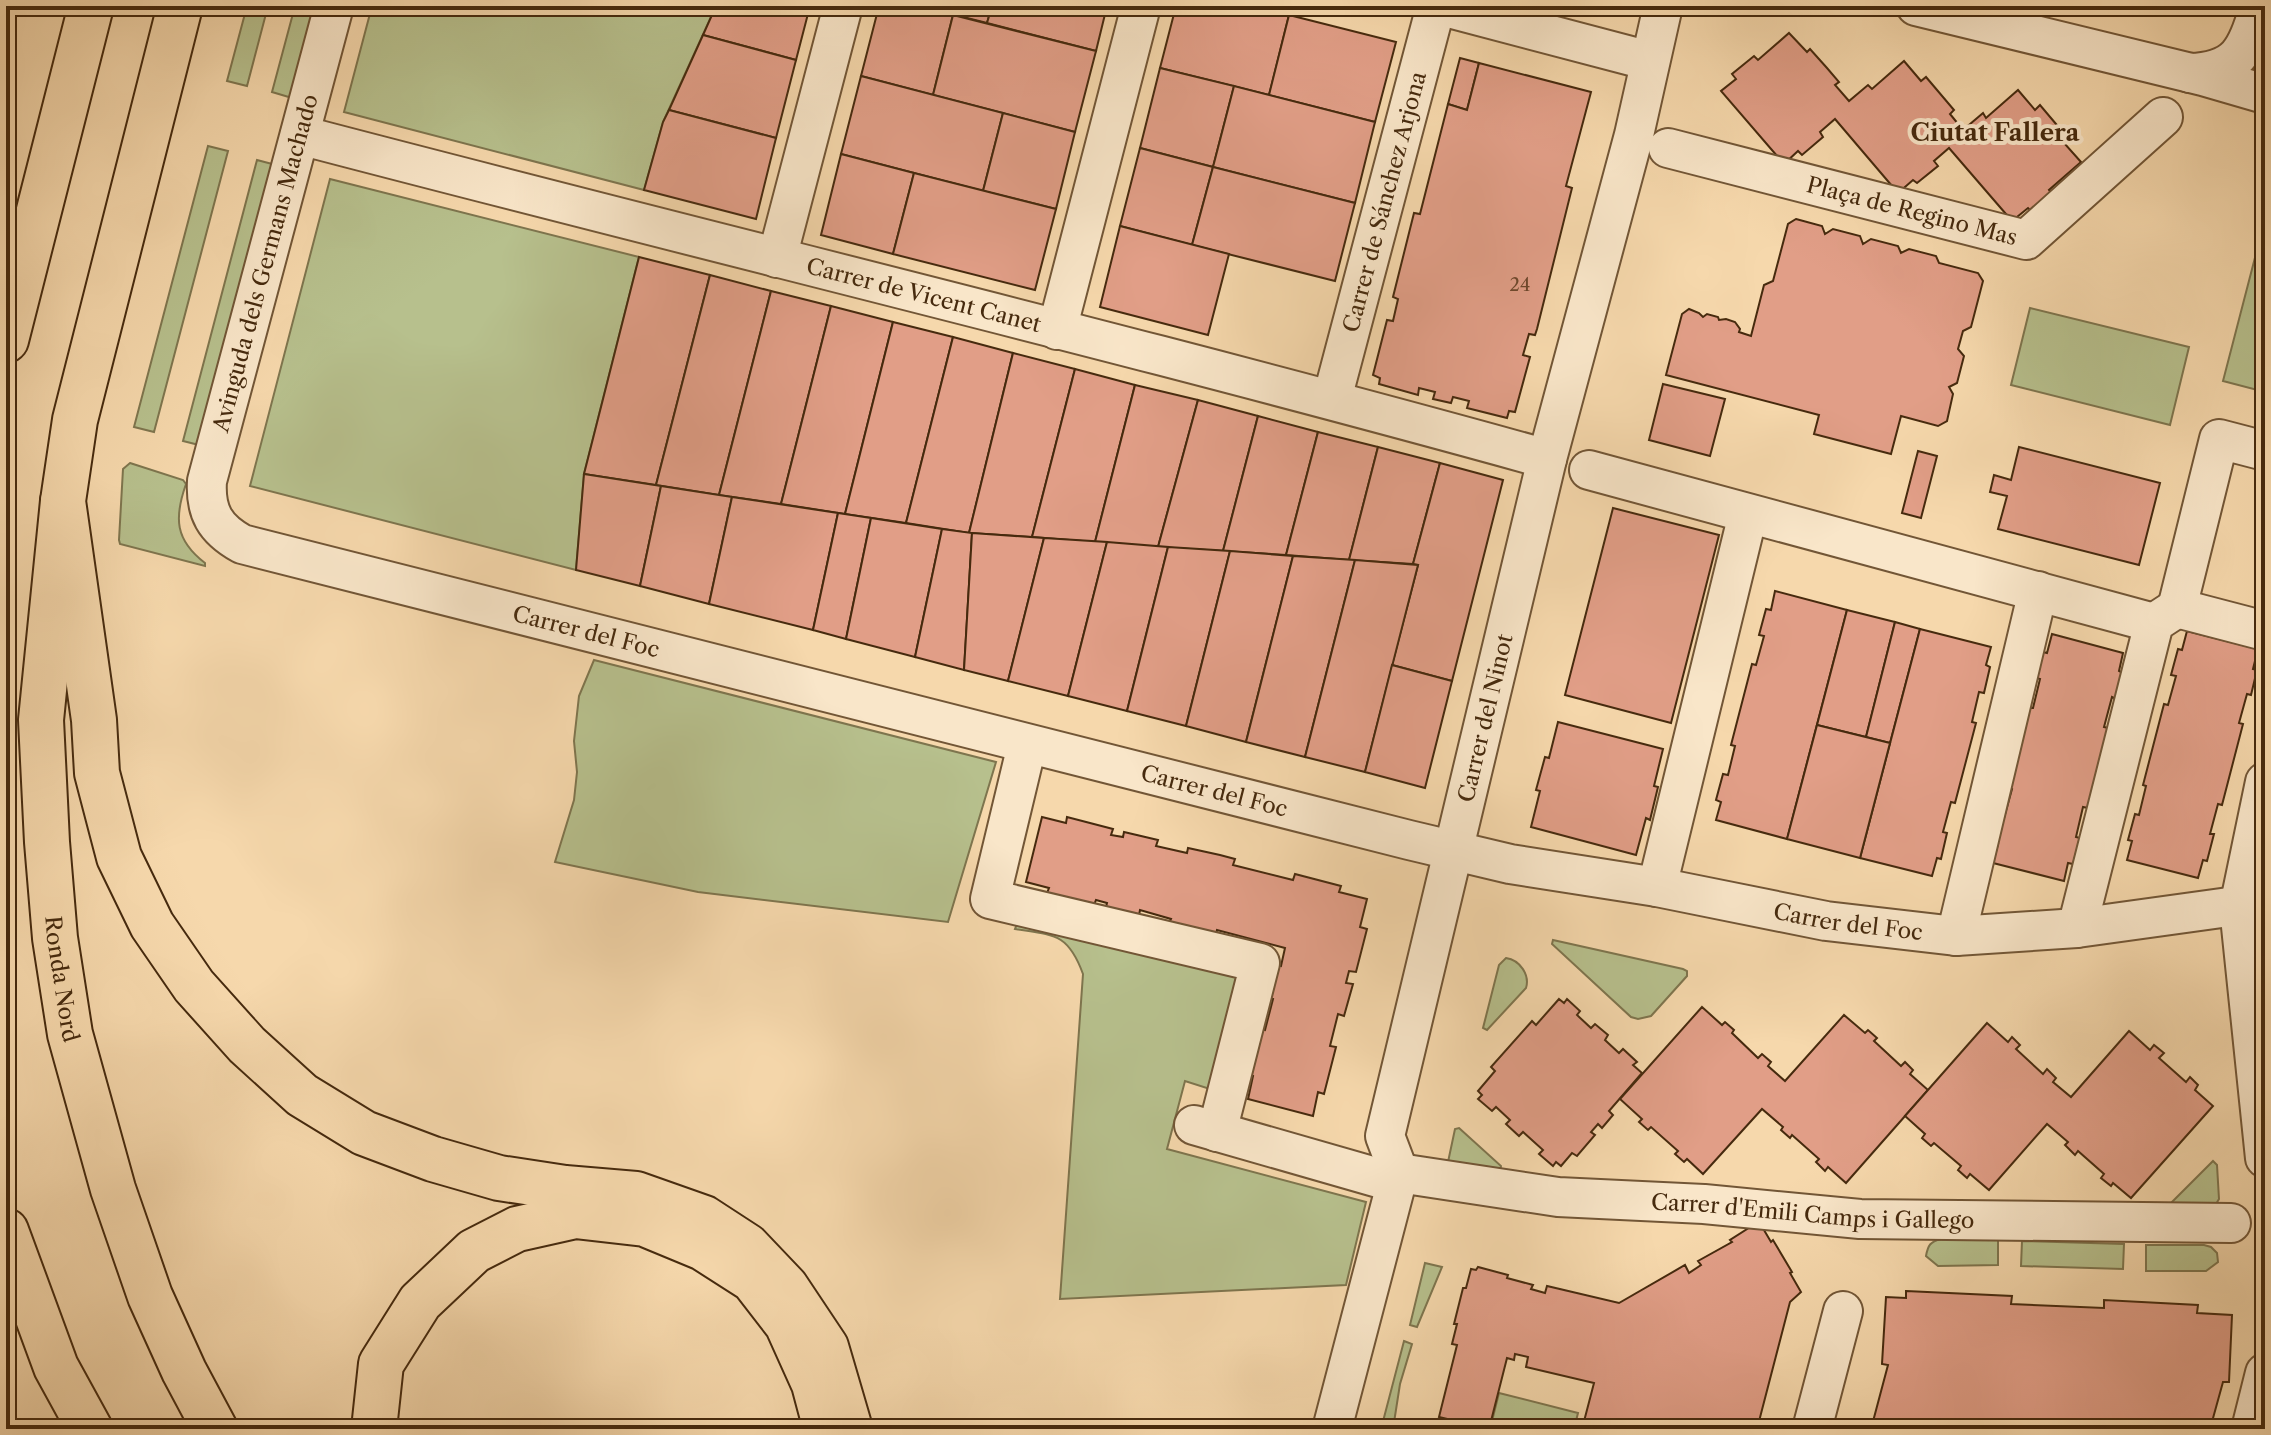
<svg xmlns="http://www.w3.org/2000/svg" width="2271" height="1435" font-family="'Libre Caslon Text',serif">
<style>
.green{fill:#b7c08d;stroke:#7e754e;stroke-width:2}
.building{fill:#e19e87;stroke:#462a0e;stroke-width:2}
.lines{fill:none;stroke-linecap:round;stroke-linejoin:round}
.street-casing{stroke:#725636;stroke-width:42}
.primary-casing{stroke:#462a0e;stroke-width:48}
.highway-casing{stroke:#462a0e;stroke-width:48}
.street{stroke:#f9e6c9;stroke-width:38}
.primary{stroke:#f6d8ac;stroke-width:44}
.highway{stroke:#f6d8ac;stroke-width:44}
.labels{text-anchor:middle;stroke-width:8;stroke-linejoin:round;paint-order:stroke}
.number-label{font-size:18px;fill:#6d472c}
.street-label{font-size:22px;fill:#462a0e;stroke:#f9e6c9}
.neighbourhood-label{font-size:24px;font-weight:bold;fill:#462a0e;stroke:#f9e6c9}
</style>
<rect width="100%" height="100%" fill="#f6d8ac"/>
<filter id="stains"><feTurbulence type="fractalNoise" baseFrequency=".0025" numOctaves="4"/><feColorMatrix values="0 0 0 0 .2 0 0 0 0 .09 0 0 0 0 .02 0 0 0 .5 -.17"/></filter>
<radialGradient id="worn" r=".72"><stop offset=".6" stop-color="#630" stop-opacity="0"/><stop offset="1" stop-color="#630" stop-opacity=".3"/></radialGradient>
<g class="green">
<polygon points="247,6 268,6 247,86 227,81"/>
<polygon points="295,6 316,6 292,98 272,92"/>
<polygon points="372,6 716,6 663,122 644,190 344,112"/>
<polygon points="208,146 228,151 154,432 134,427"/>
<polygon points="257,160 276,165 203,446 183,441"/>
<polygon points="330,179 639,257 584,474 576,570 250,486"/>
<polygon points="2265,219 2265,392 2223,381"/>
<polygon points="2030,308 2189,347 2170,425 2011,385"/>
<path d="M130 463 183 480 186 484C174 518 175 540 205 563V566L120 544 119 540 123 469Z"/>
<polygon points="594,660 996,762 948,922 698,892 555,862 574,800 577,772 574,741 579,696"/>
<path d="M1021 914 1243 974 1213 1090 1185 1081 1167 1149 1366 1202 1346 1285 1060 1299 1083 974C1068 933 1054 935 1015 929Z"/>
<polygon points="1553,940 1683,969 1687,971 1687,976 1651,1016 1638,1019 1631,1017 1552,944"/>
<path d="M1506 958C1520 960 1530 975 1526 988L1487 1030 1483 1028 1499 965Z"/>
<polygon points="1459,1128 1501,1166 1500,1171 1448,1162 1455,1129"/>
<polygon points="2213,1161 2217,1165 2219,1199 2216,1204 2169,1205"/>
<path d="M1941 1239H1998V1265L1938 1266 1926 1256C1928 1245 1930 1242 1941 1239Z"/>
<polygon points="2022,1241 2124,1244 2123,1269 2021,1266"/>
<polygon points="2146,1245 2204,1245 2211,1247 2217,1253 2218,1262 2206,1271 2146,1271"/>
<polygon points="1425,1263 1442,1267 1417,1327 1410,1325"/>
<polygon points="1404,1341 1412,1344 1400,1384 1393,1429 1381,1429"/>
<polygon points="1499,1393 1578,1413 1574,1429 1490,1429"/>
</g>
<g class="building">
<polygon points="716,6 810,6 796,60 703,35"/>
<polygon points="879,6 919,6 953,15 933,95 861,76"/>
<polygon points="919,6 992,6 987,23"/>
<polygon points="992,6 1107,6 1096,51 987,23"/>
<polygon points="1176,6 1255,6 1289,15 1269,95 1160,68"/>
<polygon points="953,15 1096,51 1075,132 933,95"/>
<polygon points="1289,15 1396,42 1375,122 1269,95"/>
<polygon points="1789,33 1807,52 1810,49 1827,68 1839,82 1835,85 1849,101 1868,85 1872,89 1904,61 1921,81 1926,77 1954,110 1950,114 1963,130 1983,113 1986,118 2018,90 2035,110 2040,105 2056,124 2068,138 2064,143 2081,162 2049,190 2052,194 2032,212 2028,208 2012,221 1949,148 1934,161 1938,166 1917,183 1913,180 1898,193 1835,119 1820,132 1823,137 1802,155 1798,151 1784,164 1721,91 1736,79 1732,74 1754,56 1758,60"/>
<polygon points="703,35 796,60 776,138 669,110"/>
<polygon points="1460,58 1479,63 1467,110 1448,104"/>
<polygon points="1479,63 1591,92 1566,186 1572,188 1537,329 1535,335 1529,334 1523,355 1530,357 1515,412 1509,411 1507,418 1467,408 1469,401 1453,397 1451,403 1433,399 1435,392 1419,388 1418,395 1379,384 1380,378 1373,375 1387,320 1393,321 1398,299 1393,297 1414,213 1420,214 1448,104 1467,110"/>
<polygon points="1160,68 1234,86 1213,167 1140,148"/>
<polygon points="861,76 1003,113 983,191 841,154"/>
<polygon points="1234,86 1375,122 1355,203 1213,167"/>
<polygon points="669,110 776,138 756,219 644,190 663,122"/>
<polygon points="1003,113 1075,132 1056,209 983,191"/>
<polygon points="1140,148 1213,167 1192,245 1120,226"/>
<polygon points="841,154 914,173 893,254 821,235"/>
<polygon points="1213,167 1355,203 1335,281 1192,245"/>
<polygon points="914,173 1056,209 1035,290 893,254"/>
<polygon points="1796,219 1822,226 1825,234 1833,229 1860,236 1863,244 1871,239 1898,246 1901,253 1909,249 1936,256 1939,263 1978,273 1983,281 1971,327 1963,331 1958,349 1964,356 1957,383 1949,387 1953,394 1947,421 1938,426 1901,416 1891,454 1814,434 1819,415 1666,375 1682,314 1689,309 1699,313 1703,317 1707,314 1718,317 1719,320 1726,319 1735,322 1740,329 1739,332 1751,336 1764,285 1773,281 1788,224"/>
<polygon points="1120,226 1229,254 1208,335 1100,307"/>
<polygon points="639,257 710,275 656,485 584,474"/>
<polygon points="710,275 771,291 719,495 656,485"/>
<polygon points="771,291 831,306 781,504 719,495"/>
<polygon points="831,306 893,322 845,514 781,504"/>
<polygon points="893,322 953,337 906,523 845,514"/>
<polygon points="953,337 1013,353 969,533 906,523"/>
<polygon points="1013,353 1075,369 1032,537 969,533"/>
<polygon points="1075,369 1135,385 1095,542 1032,537"/>
<polygon points="1663,384 1725,399 1710,456 1649,440"/>
<polygon points="1135,385 1198,400 1158,547 1095,542"/>
<polygon points="1198,400 1258,416 1223,551 1158,547"/>
<polygon points="1258,416 1318,432 1286,555 1223,551"/>
<polygon points="1318,432 1378,447 1349,560 1286,555"/>
<polygon points="1378,447 1440,463 1413,564 1349,560"/>
<polygon points="2019,447 2160,483 2139,565 1998,529 2007,496 1990,492 1994,475 2011,480"/>
<polygon points="1918,451 1937,456 1921,518 1902,513"/>
<polygon points="1440,463 1503,480 1452,681 1392,665 1418,565 1413,564"/>
<polygon points="584,474 661,486 640,586 576,570"/>
<polygon points="661,486 732,497 709,604 640,586"/>
<polygon points="732,497 838,513 813,630 709,604"/>
<polygon points="1613,508 1719,535 1671,723 1565,695"/>
<polygon points="838,513 871,518 846,639 813,630"/>
<polygon points="871,518 942,529 915,657 846,639"/>
<polygon points="942,529 972,533 964,670 915,657"/>
<polygon points="972,533 1044,538 1008,681 964,670"/>
<polygon points="1044,538 1107,542 1068,696 1008,681"/>
<polygon points="1107,542 1168,547 1127,711 1068,696"/>
<polygon points="1168,547 1230,551 1186,726 1127,711"/>
<polygon points="1230,551 1293,556 1246,742 1186,726"/>
<polygon points="1293,556 1355,560 1305,757 1246,742"/>
<polygon points="1355,560 1418,565 1365,772 1305,757"/>
<polygon points="1775,591 1847,610 1787,839 1716,820 1721,802 1716,800 1723,774 1728,775 1735,746 1731,745 1752,664 1756,665 1764,636 1759,635 1766,609 1771,610"/>
<polygon points="1847,610 1895,622 1866,737 1817,725"/>
<polygon points="1895,622 1920,629 1890,743 1866,737"/>
<polygon points="1920,629 1991,647 1986,665 1990,667 1984,693 1979,692 1972,722 1976,723 1955,803 1951,802 1943,832 1947,833 1941,859 1937,858 1932,876 1860,858"/>
<polygon points="2187,631 2258,649 2253,669 2257,670 2251,695 2247,694 2239,723 2243,724 2222,805 2218,804 2210,834 2214,834 2207,861 2203,860 2198,878 2127,860 2132,841 2128,840 2135,814 2139,815 2146,786 2143,785 2164,704 2168,705 2176,676 2171,675 2178,649 2182,650"/>
<polygon points="2052,634 2123,653 2119,671 2123,673 2116,699 2112,697 2104,727 2108,728 2088,808 2083,807 2076,837 2080,838 2073,864 2068,863 2064,881 1993,863 1998,844 1993,843 2000,817 2004,818 2012,789 2008,787 2028,708 2033,708 2040,679 2036,678 2043,652 2047,653"/>
<polygon points="1392,665 1452,681 1425,788 1365,772"/>
<polygon points="1558,722 1663,749 1654,786 1658,787 1650,820 1646,818 1636,855 1531,827 1540,791 1536,790 1545,757 1549,758"/>
<polygon points="1817,725 1890,743 1860,858 1787,839"/>
<polygon points="1042,817 1066,823 1067,817 1113,829 1111,835 1123,837 1124,832 1158,840 1156,846 1187,853 1188,848 1220,855 1235,859 1233,865 1293,880 1295,874 1341,886 1339,892 1367,899 1360,927 1367,929 1356,972 1349,971 1346,983 1353,984 1344,1016 1338,1014 1330,1046 1336,1047 1324,1094 1318,1092 1313,1116 1248,1099 1253,1076 1249,1075 1261,1029 1265,1030 1273,999 1269,998 1277,965 1281,966 1285,948 1217,930 1216,935 1169,923 1171,919 1140,910 1139,915 1106,907 1107,903 1096,900 1094,905 1047,893 1049,888 1026,882"/>
<polygon points="1559,999 1564,1003 1567,999 1580,1011 1577,1015 1591,1028 1595,1024 1608,1035 1605,1040 1619,1053 1623,1049 1637,1062 1633,1065 1642,1073 1609,1111 1613,1115 1602,1128 1598,1124 1591,1132 1595,1135 1577,1156 1572,1153 1561,1166 1556,1162 1553,1166 1539,1154 1543,1150 1523,1132 1519,1136 1506,1124 1510,1120 1496,1107 1492,1111 1478,1099 1482,1095 1478,1091 1495,1071 1491,1067 1532,1021 1536,1025"/>
<polygon points="1702,1007 1722,1025 1725,1022 1734,1030 1732,1033 1758,1058 1762,1054 1771,1062 1768,1066 1785,1081 1844,1015 1865,1033 1868,1030 1877,1038 1874,1041 1901,1066 1905,1062 1913,1070 1910,1074 1928,1090 1846,1183 1828,1167 1825,1171 1816,1162 1819,1159 1792,1135 1790,1138 1781,1130 1783,1127 1762,1109 1703,1174 1687,1159 1684,1162 1675,1154 1678,1151 1651,1127 1648,1130 1639,1122 1642,1119 1620,1099"/>
<polygon points="1987,1023 2008,1042 2012,1037 2020,1045 2016,1049 2043,1074 2047,1069 2056,1078 2053,1082 2071,1097 2129,1031 2150,1050 2154,1045 2164,1053 2159,1058 2186,1082 2190,1077 2198,1085 2195,1090 2213,1106 2131,1198 2113,1183 2111,1186 2101,1178 2104,1174 2078,1151 2075,1155 2065,1145 2068,1142 2047,1124 1989,1190 1970,1174 1967,1178 1958,1170 1961,1166 1934,1143 1931,1146 1922,1138 1925,1134 1905,1116"/>
<polygon points="1755,1224 1761,1225 1771,1242 1773,1240 1792,1272 1790,1273 1801,1292 1790,1302 1757,1429 1582,1429 1594,1383 1526,1367 1528,1357 1515,1354 1514,1360 1507,1358 1489,1429 1439,1417 1457,1345 1452,1344 1457,1324 1454,1324 1463,1288 1466,1288 1471,1269 1476,1270 1478,1267 1508,1275 1507,1278 1533,1285 1531,1289 1545,1293 1547,1286 1619,1303 1685,1265 1689,1273 1701,1265 1698,1261 1732,1242 1730,1240"/>
<polygon points="1906,1291 2012,1296 2011,1304 2104,1308 2104,1300 2198,1305 2197,1313 2232,1315 2229,1382 2223,1382 2210,1429 1871,1429 1888,1365 1882,1364 1886,1297 1906,1298"/>
</g>
<g class="lines">
<defs>
<g id="street">
<path id="s1" d="M334 6 207 481C205 512 215 529 242 544L1409 840 1510 864 1657 887 1826 921 1956 936 2077 928 2265 902"/>
<polyline points="1441,6 1650,61"/>
<polyline points="1916,6 2203,76 2265,94"/>
<path d="M2190 73C2240 71 2246 49 2260 6"/>
<path id="s2" d="M300 135C715 244 1133 344 1547 459"/>
<path id="s3" d="M1668 148 2026 240 2163 117"/>
<polyline points="777,258 843,6"/>
<polyline points="1057,330 1141,6"/>
<path id="s4" d="M1332 399 1436 6"/>
<polyline points="2265,451 2219,439 2177,608 2265,631"/>
<polyline points="1589,470 2154,623"/>
<polyline points="1027,745 990,899 1260,963 1217,1132"/>
<polyline points="2265,782 2239,907 2265,1158"/>
<polyline points="1657,887 1748,514"/>
<polyline points="2077,928 2154,623 2177,608"/>
<polyline points="1956,936 2038,591"/>
<polyline points="1194,1125 1396,1183"/>
<path id="s5" d="M1399 1173 1558 1197 1704 1204 1860 1219 2231 1223"/>
<path id="s6" d="M1332 1429 1399 1173 1385 1136 1547 459 1634 135 1663 6"/>
<polyline points="1812,1429 1843,1311"/>
<polyline points="2251,1429 2265,1373"/>
</g>
<g id="primary">
<polyline points="180,6 75,420 63,501 94,720 97,773 119,857 152,925 194,986 247,1045 302,1095 364,1133 433,1159 499,1178 565,1188 636,1194 704,1218 747,1246 786,1287 826,1347 850,1429"/>
<polyline points="6,340 91,6"/>
<polyline points="6,1231 56,1367 90,1429"/>
</g>
<g id="highway">
<path id="s7" d="M63 501 41 720 47 842 55 938 70 1034 113 1189 150 1296 184 1371 215 1429"/>
<polyline points="374,1429 381,1364 420,1302 474,1251 517,1229 575,1216 645,1224 703,1248 753,1280 787,1324 814,1384 826,1429"/>
</g>
</defs>
<use href="#street" class="street-casing"/>
<use href="#primary" class="primary-casing"/>
<use href="#highway" class="highway-casing"/>
<use href="#street" class="street"/>
<use href="#primary" class="primary"/>
<use href="#highway" class="highway"/>
</g>
<g class="labels">
<g class="number-label">
<text x="1520" y="291">24</text>
</g>
<g class="street-label">
<text dy="8" stroke="none"><textPath href="#s4" startOffset="204">Carrer de Sánchez Arjona</textPath></text>
<text dy="8" stroke="none"><textPath href="#s3" startOffset="252">Plaça de Regino Mas</textPath></text>
<text transform="translate(265 263) rotate(-75)" y="8">Avinguda dels Germans Machado</text>
<text dy="8" stroke="none"><textPath href="#s2" startOffset="644">Carrer de Vicent Canet</textPath></text>
<text dy="8" stroke="none"><textPath href="#s1" startOffset="924">Carrer del Foc</textPath></text>
<text dy="8" stroke="none"><textPath href="#s6" startOffset="734">Carrer del Ninot</textPath></text>
<text dy="8" stroke="none"><textPath href="#s1" startOffset="1572">Carrer del Foc</textPath></text>
<text dy="8" stroke="none"><textPath href="#s1" startOffset="2220">Carrer del Foc</textPath></text>
<text dy="8" stroke="none"><textPath href="#s7" startOffset="480">Ronda Nord</textPath></text>
<text dy="8" stroke="none"><textPath href="#s5" startOffset="416">Carrer d'Emili Camps i Gallego</textPath></text>
</g>
<g class="neighbourhood-label">
<text x="1995" y="141">Ciutat Fallera</text>
</g>
</g>
<rect width="2271" height="1435" fill="none" stroke="#f6d8ac" stroke-width="32"/>
<rect x="8" y="8" width="2255" height="1419" fill="none" stroke="#462a0e" stroke-width="4"/>
<rect x="16" y="16" width="2239" height="1403" fill="none" stroke="#462a0e" stroke-width="2"/>
<rect width="100%" height="100%" filter="url(#stains)"/>
<rect width="100%" height="100%" fill="url(#worn)"/>
</svg>
